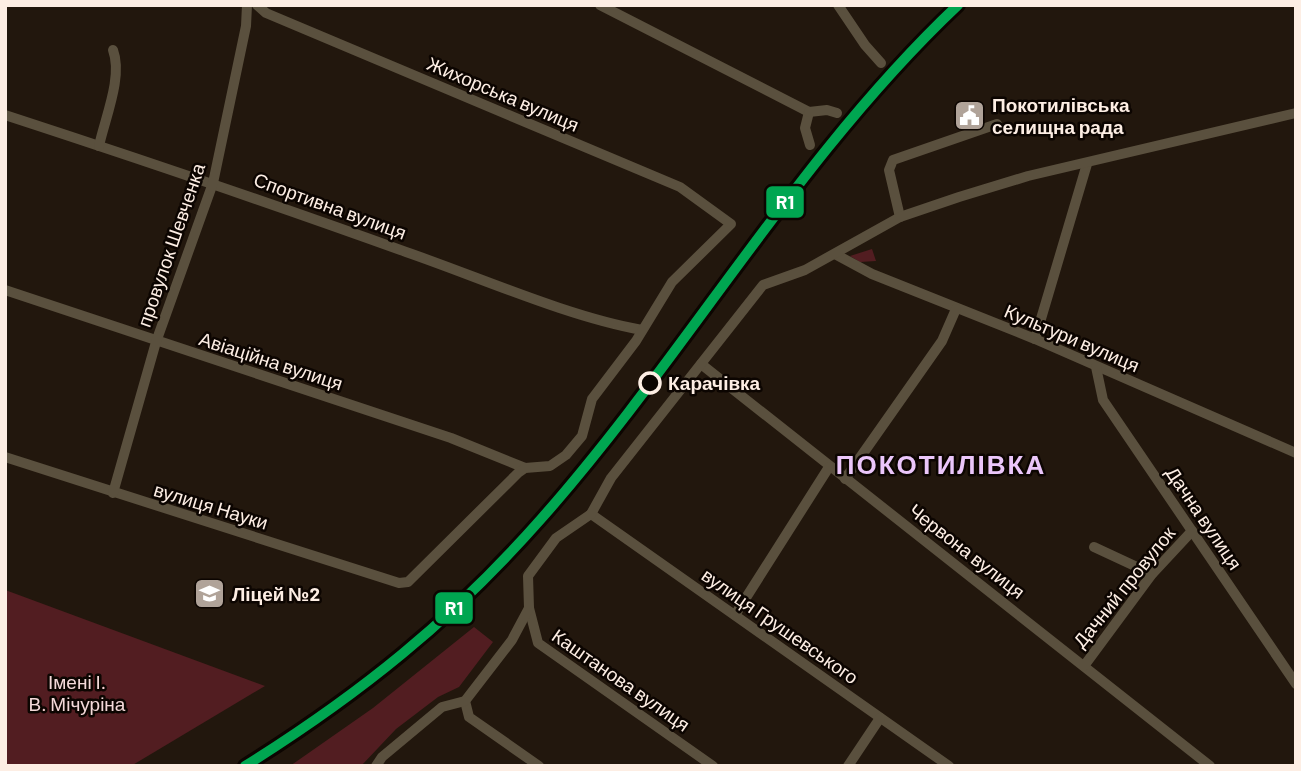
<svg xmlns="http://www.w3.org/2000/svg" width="1301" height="771" font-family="Barlow,sans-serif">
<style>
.green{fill:#521d21}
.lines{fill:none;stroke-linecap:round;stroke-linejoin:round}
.minor{stroke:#5a503e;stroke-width:10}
.rail-1-casing{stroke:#0c0501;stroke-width:16}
.rail-1{stroke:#00a651;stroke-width:10}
.stop-dot{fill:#0c0501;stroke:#fdeee4;stroke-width:3.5}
.labels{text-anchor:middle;stroke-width:5;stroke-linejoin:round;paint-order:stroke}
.street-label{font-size:19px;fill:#fdeee4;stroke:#0c0501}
.poi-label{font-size:19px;font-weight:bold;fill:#fdeee4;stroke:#0c0501;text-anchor:start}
.stop-label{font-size:19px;font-weight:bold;fill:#fdeee4;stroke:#0c0501;text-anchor:start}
.park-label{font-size:19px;fill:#f4d9d9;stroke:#0c0501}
.district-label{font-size:26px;font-weight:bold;letter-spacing:2px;fill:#ebc6fa;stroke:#0c0501}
.line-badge{stroke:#0c0501;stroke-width:2.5}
.badge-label{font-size:19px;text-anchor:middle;font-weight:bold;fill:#fff}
</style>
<rect width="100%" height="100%" fill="#22170d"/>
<g class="green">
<polygon points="872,249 876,261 860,262 850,256"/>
<polygon points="5,590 8,591 265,686 131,766 5,766"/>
<polygon points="474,627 493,642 459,687 438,697 396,729 361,766 290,766 373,708"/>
</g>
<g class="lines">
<g class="minor">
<polyline points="600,5 809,112"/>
<polyline points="838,5 865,45 881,63"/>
<polyline points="809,112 805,128 810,145"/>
<polyline points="809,112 827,110 837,113"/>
<path d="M5 115C140 159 273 204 406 252 479 277 568 317 642 330"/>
<path d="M99 146C105 118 123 77 113 50"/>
<polyline points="900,217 889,170 893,160 997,124"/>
<polyline points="835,254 872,274 1035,339 1296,453"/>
<polyline points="5,290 451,438 525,468"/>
<polyline points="1035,339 1087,164"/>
<polyline points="701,364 1210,766"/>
<polyline points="1096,367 1103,400 1296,684"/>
<polyline points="5,457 399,583 408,582 518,473 525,468 550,466 566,455 582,436 592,399 636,341 672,282 731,224 680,187 266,13 257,5"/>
<polyline points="845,479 942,341 956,309"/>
<polyline points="113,493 156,342 213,183 246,26 247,5"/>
<polyline points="591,514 949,766"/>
<polyline points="1094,547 1152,574"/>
<polyline points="529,608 538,643 713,766"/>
<polyline points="735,615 829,467"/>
<polyline points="1084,666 1152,574 1192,531"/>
<polyline points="465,701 469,717 539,766"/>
<polyline points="376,766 382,757 442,707 465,701 512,640 529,608 528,576 556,538 591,514 611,478 763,285 805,270 900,217 959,197 1028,176 1296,113"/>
<polyline points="848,766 880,718"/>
</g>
<defs>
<path id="rail-1" d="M245 766C360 694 451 621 541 519 687 354 797 157 958 5"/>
</defs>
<use href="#rail-1" class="rail-1-casing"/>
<use href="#rail-1" class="rail-1"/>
</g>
<defs>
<symbol id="civic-square" viewBox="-11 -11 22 22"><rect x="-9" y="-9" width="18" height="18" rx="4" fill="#b0a399" stroke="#0c0501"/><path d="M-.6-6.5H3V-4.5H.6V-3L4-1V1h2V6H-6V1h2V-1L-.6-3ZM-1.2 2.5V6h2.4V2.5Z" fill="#fff"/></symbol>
<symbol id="school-square" viewBox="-11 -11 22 22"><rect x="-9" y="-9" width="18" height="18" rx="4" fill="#b0a399" stroke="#0c0501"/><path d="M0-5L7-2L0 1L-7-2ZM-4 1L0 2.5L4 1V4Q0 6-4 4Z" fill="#fff"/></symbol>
</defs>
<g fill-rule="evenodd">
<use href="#civic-square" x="952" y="98" width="35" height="35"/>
<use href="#school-square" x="192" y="576" width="35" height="35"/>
</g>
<circle class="stop-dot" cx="650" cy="383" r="10"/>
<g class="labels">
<g class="street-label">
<text transform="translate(503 94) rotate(23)" y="7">Жихорська вулиця</text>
<text transform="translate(330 206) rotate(20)" y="7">Спортивна вулиця</text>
<text transform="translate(171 245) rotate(-71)" y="7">провулок Шевченка</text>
<text transform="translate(1072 338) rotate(23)" y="7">Культури вулиця</text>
<text transform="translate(271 361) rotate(18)" y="7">Авіаційна вулиця</text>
<text transform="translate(211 506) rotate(17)" y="7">вулиця Науки</text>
<text transform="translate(1204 518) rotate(56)" y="7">Дачна вулиця</text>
<text transform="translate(967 551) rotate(38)" y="7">Червона вулиця</text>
<text transform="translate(1124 587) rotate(-51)" y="7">Дачний провулок</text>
<text transform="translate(780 626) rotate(35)" y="7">вулиця Грушевського</text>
<text transform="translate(621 680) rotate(35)" y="7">Каштанова вулиця</text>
</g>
<g class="poi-label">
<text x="992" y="112">Покотилівська<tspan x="992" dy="22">селищна рада</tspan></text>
<text x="232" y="601">Ліцей №2</text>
</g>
<g class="stop-label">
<text x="668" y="390">Карачівка</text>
</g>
<g class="park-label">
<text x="77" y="689">Імені І.<tspan x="77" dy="22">В. Мічуріна</tspan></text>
</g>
<g class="district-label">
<text x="941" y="474">ПОКОТИЛІВКА</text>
</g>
</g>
<g class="line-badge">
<rect x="765" y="185" width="40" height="34" rx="7" fill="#00a651"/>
<rect x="434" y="591" width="40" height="34" rx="7" fill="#00a651"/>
</g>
<g class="badge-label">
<text x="785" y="209">R1</text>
<text x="454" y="615">R1</text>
</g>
<rect width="1301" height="771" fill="none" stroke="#fdeee4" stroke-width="14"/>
</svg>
